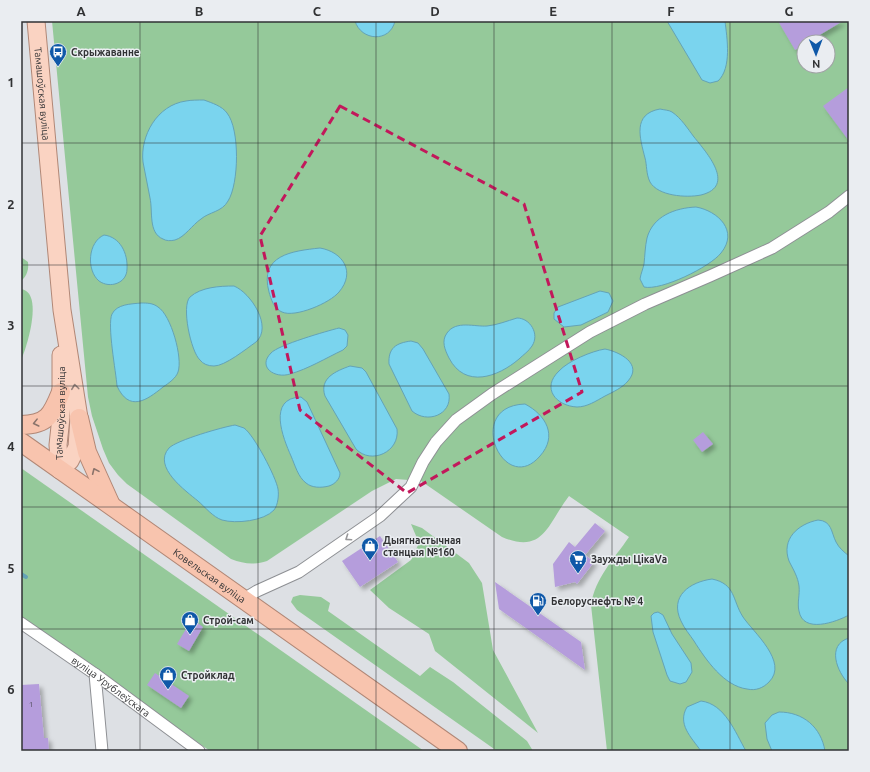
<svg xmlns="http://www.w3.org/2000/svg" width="870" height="772" font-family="Ubuntu,sans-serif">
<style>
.green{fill:#95c99a;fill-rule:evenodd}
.water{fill:#7ad4ee;stroke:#64a3b6}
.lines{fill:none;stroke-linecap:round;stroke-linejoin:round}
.stream{stroke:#64a3b6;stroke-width:4}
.building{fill:#b59ddc;filter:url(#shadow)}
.minor-casing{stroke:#8e9094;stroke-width:13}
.primary-casing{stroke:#b18776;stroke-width:19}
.trunk-casing{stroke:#b18776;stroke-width:20}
.minor{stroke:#fff;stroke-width:11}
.primary{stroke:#fad3c2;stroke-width:17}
.trunk{stroke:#f8c4ae;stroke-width:18}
.oneway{stroke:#96827b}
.oneway2{stroke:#8b746b}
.oneway3{stroke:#98989a}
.marked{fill:none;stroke:#c2185b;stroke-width:3;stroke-dasharray:8 5;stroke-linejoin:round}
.grid{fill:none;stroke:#313234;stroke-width:1;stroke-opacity:0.55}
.labels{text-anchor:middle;stroke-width:3;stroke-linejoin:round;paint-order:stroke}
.number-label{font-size:8px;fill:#524d5e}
.poi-label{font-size:10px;font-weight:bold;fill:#313234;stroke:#eaedf1;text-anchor:start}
.street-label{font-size:10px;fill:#313234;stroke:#eaedf1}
.neatline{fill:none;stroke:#313234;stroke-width:1.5}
.grid-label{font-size:13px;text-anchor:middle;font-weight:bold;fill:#313234}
</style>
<defs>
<filter id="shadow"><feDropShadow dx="3.5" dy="3.5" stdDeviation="2" flood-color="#0004"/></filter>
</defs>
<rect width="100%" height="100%" fill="#dde0e4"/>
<g class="green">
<path d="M52 21H849V751H607L591 605C595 578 614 559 629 537L569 496C548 523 544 555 502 537L421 481 396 479 372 491 267 561C254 565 244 564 231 559L127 484 118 475 109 463 103 449 92 416 88 397ZM804 42H828V66H804Z"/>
<path d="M21 257 28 262C29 269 27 276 21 281Z"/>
<path d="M21 289C44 292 27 347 21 360Z"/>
<polygon points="21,468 424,751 210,751 21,618"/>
<polygon points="411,524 422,528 469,563 482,583 493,650 538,733 435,651 429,634 389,608 370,590 411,560 419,543"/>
<polygon points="300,595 321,597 330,603 328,611 420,676 430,667 453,682 527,741 533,751 497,751 297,610 291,602 293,597"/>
</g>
<g class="water">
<path d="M355 21H395C390 43 361 41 355 21Z"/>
<path d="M667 21H725C727 38 732 68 718 81L710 83 702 80Z"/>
<path d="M204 100C212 103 222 106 227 113 240 129 239 184 228 201 222 212 209 212 201 219 192 225 185 237 175 240 171 241 166 241 163 239 148 233 153 211 150 198 148 186 145 174 143 162 140 136 157 105 186 101 191 100 198 100 204 100Z"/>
<path d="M660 109C664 110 669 110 672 112 681 118 688 129 694 137 706 152 737 186 701 195 686 198 658 196 650 182 646 174 647 165 645 158 640 138 632 114 660 109Z"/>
<path d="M696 207C718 211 739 231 721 253 710 267 661 291 644 287L640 279C641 273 643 269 644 264 645 255 645 247 647 238 653 216 675 208 696 207Z"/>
<path d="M104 235C120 237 128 253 127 269 127 283 110 289 99 281 86 270 88 242 104 235Z"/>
<path d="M320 248C343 252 356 272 339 292 330 303 295 318 282 312 274 309 271 299 269 292 259 255 292 251 320 248Z"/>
<path d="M234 286C251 293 273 327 256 342 246 349 225 366 214 366 208 366 203 364 200 360 191 352 181 306 190 297 201 287 220 286 234 286Z"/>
<polygon points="600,291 609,293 613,301 608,312 581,325 564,327 554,319 554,313 558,307"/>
<path d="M141 303C147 303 153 303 158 307 171 315 183 358 178 372 176 378 169 383 163 387 146 401 129 412 117 386 116 372 107 325 112 314 117 304 131 304 141 303Z"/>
<path d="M517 318C530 318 540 334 532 346 529 351 523 355 519 359 498 377 465 389 449 358 445 350 441 341 447 333 456 320 475 327 487 326 497 325 507 321 517 318Z"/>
<path d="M339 328 345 330 348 335 347 346 343 350C326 358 308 369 290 374 275 379 257 367 271 353 278 345 327 331 339 328Z"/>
<path d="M411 341 418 343 423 349 449 394C452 415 427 424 412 411L389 364C388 348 396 343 411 341Z"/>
<path d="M605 349C620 352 643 364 628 381 622 388 613 392 605 396 596 401 587 407 577 407 556 406 541 388 559 371 568 361 592 351 605 349Z"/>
<path d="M350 366 362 368 366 372 397 429C400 452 371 465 356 449L325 396C319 378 336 371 350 366Z"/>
<path d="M301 397 307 402 340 473C340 479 335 484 329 486 321 488 312 488 306 483 298 477 295 465 291 456 283 438 267 398 301 397Z"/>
<path d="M525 404C546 415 558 436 540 456 504 498 463 406 525 404Z"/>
<path d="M235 425C238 426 241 427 244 428 254 435 276 477 278 489 279 495 278 505 274 510 264 521 236 524 222 520 213 517 205 507 198 501 186 491 152 467 169 448 177 440 223 427 235 425Z"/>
<path d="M818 520C832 521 831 532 836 542 839 548 844 552 849 556V615C836 622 803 634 799 611 797 603 800 595 799 586 798 577 793 569 789 561 781 539 798 524 818 520Z"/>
<path d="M712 579C736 584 732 600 743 617 753 632 789 662 769 682 763 688 756 691 747 689 724 686 706 660 694 641 690 635 684 628 681 621 669 596 690 582 712 579Z"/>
<polygon points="658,612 663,615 672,634 691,663 692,672 686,682 680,684 670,681 667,675 653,632 651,616 654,613"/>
<path d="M849 638V684C837 672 826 645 849 638Z"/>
<path d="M701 701C725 704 735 732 746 751H701C691 737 677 724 687 707Z"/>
<path d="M779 712C803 712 821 727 825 751H772L767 739 765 723 772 715Z"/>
</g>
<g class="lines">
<polyline class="stream" points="21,574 26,577"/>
</g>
<g class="building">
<polygon points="778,21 843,21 808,42 804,42 804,45 795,50"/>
<polygon points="849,87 849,141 823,106"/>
<polygon points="703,432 713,444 702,452 693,440"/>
<polygon points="595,523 605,531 585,555 594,562 577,584 575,582 555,587 553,564 569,542 575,547"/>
<polygon points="380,536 398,562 360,587 342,561"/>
<polygon points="495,582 581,642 585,670 499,609"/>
<polygon points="192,619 203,627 189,651 177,644"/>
<polygon points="155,673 189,696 181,708 147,685"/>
<polygon points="39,684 44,738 48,738 49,751 21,751 21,685"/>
</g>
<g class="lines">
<defs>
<g id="minor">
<polyline points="244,599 257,591 299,572 380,516 411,487 423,462 436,442 456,420 492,394 590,332 645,304 710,276 772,248 829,212 849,196"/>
<path id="s1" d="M21 623 95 674 199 751"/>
<polyline points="95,674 102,751"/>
</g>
<g id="primary">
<path id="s2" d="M36 21 62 310 79 418 77 447 70 461 60 470"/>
<path id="s3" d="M60 470 58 445 61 417V355"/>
</g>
<g id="trunk">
<polyline points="79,418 87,452 110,503"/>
<path d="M21 425C48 425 52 414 61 392"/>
<path id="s4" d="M21 442 458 751"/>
</g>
</defs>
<use href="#minor" class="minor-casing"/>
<use href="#primary" class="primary-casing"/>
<use href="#trunk" class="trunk-casing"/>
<use href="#minor" class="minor"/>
<use href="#primary" class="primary"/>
<use href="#trunk" class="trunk"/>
</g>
<defs><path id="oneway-chevron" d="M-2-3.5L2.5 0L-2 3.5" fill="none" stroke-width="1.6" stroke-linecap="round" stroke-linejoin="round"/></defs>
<use class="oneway" href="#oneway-chevron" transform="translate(75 387) rotate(-97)"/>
<g class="oneway2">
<use href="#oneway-chevron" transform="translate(36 423) rotate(166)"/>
<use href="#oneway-chevron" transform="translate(95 471) rotate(-114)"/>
</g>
<use class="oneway3" href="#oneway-chevron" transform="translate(348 538) rotate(146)"/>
<path class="marked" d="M340 106 524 204 582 392 407 493 300 410 260 236Z"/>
<path class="grid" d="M140 21V751M258 21V751M376 21V751M494 21V751M612 21V751M730 21V751M21 143H849M21 265H849M21 386H849M21 507H849M21 629H849"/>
<defs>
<symbol id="bus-pin" viewBox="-11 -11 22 30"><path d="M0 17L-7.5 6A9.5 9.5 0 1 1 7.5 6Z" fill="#0f58a8" stroke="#eaedf1"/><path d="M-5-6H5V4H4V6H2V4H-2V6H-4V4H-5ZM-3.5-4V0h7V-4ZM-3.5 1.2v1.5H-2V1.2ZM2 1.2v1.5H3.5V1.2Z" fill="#fff"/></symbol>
<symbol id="shop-pin" viewBox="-11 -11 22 30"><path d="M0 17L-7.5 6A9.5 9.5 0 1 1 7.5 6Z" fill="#0f58a8" stroke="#eaedf1"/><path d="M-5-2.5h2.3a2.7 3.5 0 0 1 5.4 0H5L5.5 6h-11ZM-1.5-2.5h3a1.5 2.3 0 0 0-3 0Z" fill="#fff"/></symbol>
<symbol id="supermarket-pin" viewBox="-11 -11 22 30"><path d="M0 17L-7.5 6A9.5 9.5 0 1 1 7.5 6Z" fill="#0f58a8" stroke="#eaedf1"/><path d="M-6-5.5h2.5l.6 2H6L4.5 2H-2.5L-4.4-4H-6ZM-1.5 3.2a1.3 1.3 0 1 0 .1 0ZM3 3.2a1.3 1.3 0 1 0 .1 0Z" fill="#fff"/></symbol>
<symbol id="fuel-pin" viewBox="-11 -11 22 30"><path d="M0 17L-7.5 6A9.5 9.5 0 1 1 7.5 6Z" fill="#0f58a8" stroke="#eaedf1"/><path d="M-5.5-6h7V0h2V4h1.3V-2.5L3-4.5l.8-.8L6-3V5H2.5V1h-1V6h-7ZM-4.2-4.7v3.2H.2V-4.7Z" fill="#fff"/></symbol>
</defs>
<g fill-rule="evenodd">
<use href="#bus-pin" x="48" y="42" width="20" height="27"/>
<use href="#shop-pin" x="360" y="536" width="20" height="27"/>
<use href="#supermarket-pin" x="568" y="549" width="20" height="27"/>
<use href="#fuel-pin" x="528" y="591" width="20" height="27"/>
<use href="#shop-pin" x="180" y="610" width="20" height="27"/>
<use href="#shop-pin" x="158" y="665" width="20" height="27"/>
</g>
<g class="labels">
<g class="number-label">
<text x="31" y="707">1</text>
</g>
<g class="poi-label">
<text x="71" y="56">Скрыжаванне</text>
<text x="383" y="544">Дыягнастычная<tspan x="383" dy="12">станцыя №160</tspan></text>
<text x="591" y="563">Заужды ЦікаVа</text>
<text x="551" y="605">Белоруснефть № 4</text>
<text x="203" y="624">Строй-сам</text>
<text x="181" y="679">Стройклад</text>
</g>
<g class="street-label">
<text dy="4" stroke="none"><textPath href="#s2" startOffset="73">Тамашоўская вуліца</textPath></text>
<text dy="4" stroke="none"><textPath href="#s3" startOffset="57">Тамашоўская вуліца</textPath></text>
<text dy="4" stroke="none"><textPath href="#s4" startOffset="231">Ковельская вуліца</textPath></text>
<text dy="4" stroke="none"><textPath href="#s1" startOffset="110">вуліца Урублеўскага</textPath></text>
</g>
</g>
<rect width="870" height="772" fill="none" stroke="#eaedf1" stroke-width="44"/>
<g transform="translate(816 54) rotate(179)"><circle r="19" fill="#eaedf1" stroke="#a0a2a5"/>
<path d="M0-3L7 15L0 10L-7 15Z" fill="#0f58a8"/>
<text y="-6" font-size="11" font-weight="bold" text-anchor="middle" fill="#313234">N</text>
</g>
<rect x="22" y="22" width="826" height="728" class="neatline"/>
<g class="grid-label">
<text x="81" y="16">A</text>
<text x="199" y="16">B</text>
<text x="317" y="16">C</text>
<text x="435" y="16">D</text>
<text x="553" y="16">E</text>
<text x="671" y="16">F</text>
<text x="789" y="16">G</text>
<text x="11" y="87">1</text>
<text x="11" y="209">2</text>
<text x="11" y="330">3</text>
<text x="11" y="451">4</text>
<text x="11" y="573">5</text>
<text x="11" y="694">6</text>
</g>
</svg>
